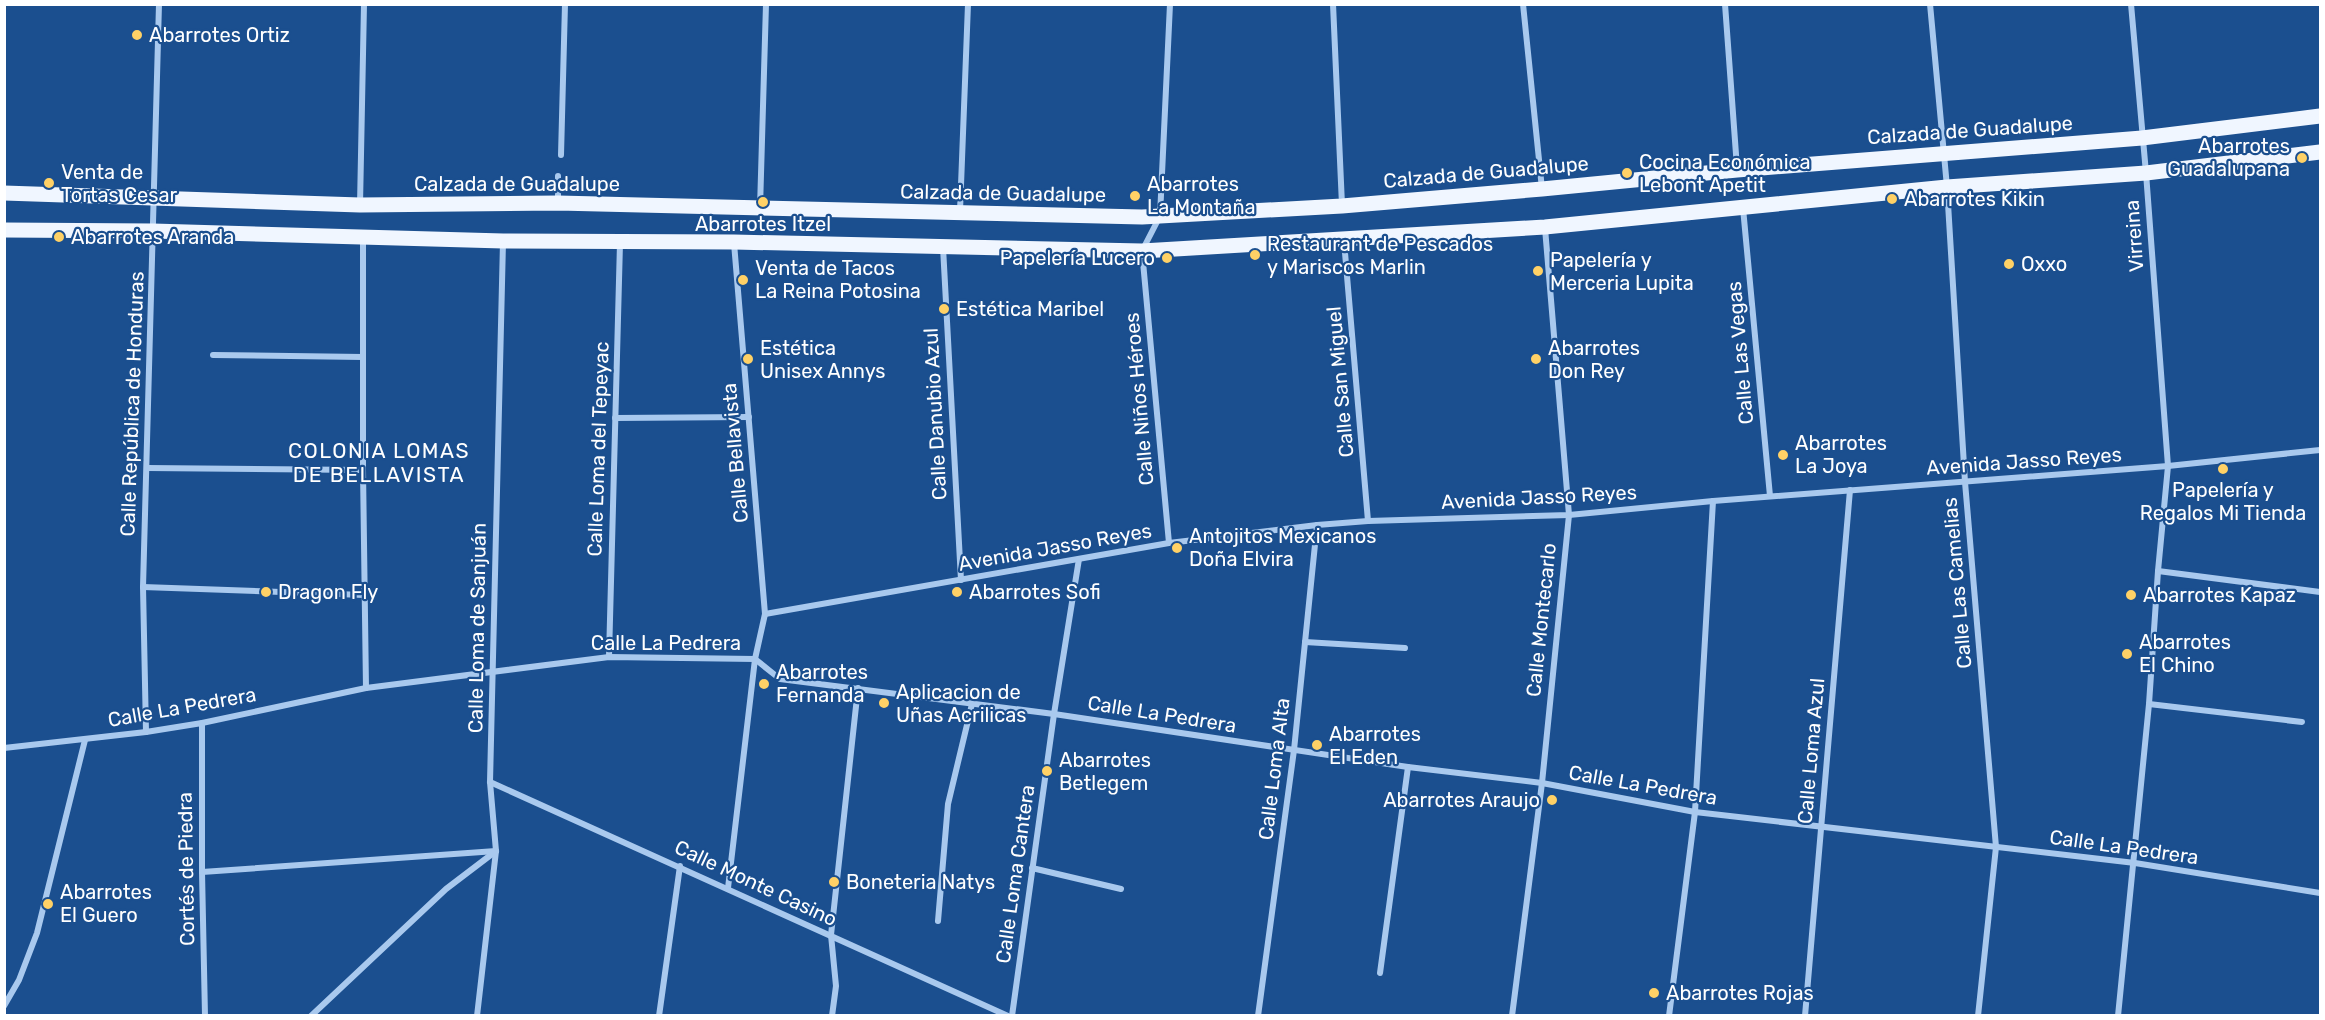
<svg xmlns="http://www.w3.org/2000/svg" width="2325" height="1020" font-family="Rubik,sans-serif">
<style>
.lines{fill:none;stroke-linecap:round;stroke-linejoin:round}
.street{stroke:#a9c9ee;stroke-width:6}
.primary{stroke:#f0f6ff;stroke-width:15}
.poi-dot{fill:#ffd166;stroke:#1b4f8f;stroke-width:2}
.labels{text-anchor:middle;stroke-width:4.5;stroke-linejoin:round;paint-order:stroke}
.poi-label{font-size:20px;fill:#fff;stroke:#1b4f8f;text-anchor:start}
.street-label{font-size:20px;fill:#fff;stroke:#1b4f8f}
.neighbourhood-label{font-size:21px;letter-spacing:1.5px;fill:#fff;stroke:#1b4f8f}
</style>
<rect width="100%" height="100%" fill="#1b4f8f"/>
<g class="lines">
<g class="street">
<polyline points="1333,4 1342,205"/>
<polyline points="1523,4 1542,189"/>
<polyline points="1725,4 1737,168"/>
<polyline points="1930,4 1947,187 1965,482 1996,847 1978,1016"/>
<polyline points="561,155 565,4"/>
<polyline points="558,203 558,176"/>
<polyline points="360,205 364,4"/>
<polyline points="760,208 766,4"/>
<polyline points="1743,208 1770,496"/>
<polyline points="960,211 968,4"/>
<polyline points="363,239 363,470 366,688"/>
<polyline points="1344,241 1368,521"/>
<polyline points="943,247 961,580"/>
<polyline points="213,355 363,357"/>
<polyline points="615,418 749,417"/>
<polyline points="147,468 363,470"/>
<polyline points="1169,543 1142,251 1160,216 1170,4"/>
<polyline points="2158,571 2320,592"/>
<polyline points="143,587 364,595"/>
<polyline points="765,614 1169,543 1317,525 1368,521 1569,515 1713,501 2168,466 2320,450"/>
<polyline points="1305,642 1405,648"/>
<polyline points="609,657 620,243"/>
<polyline points="2149,704 2302,722"/>
<polyline points="202,723 202,872 205,1016"/>
<polyline points="146,732 143,587 159,4"/>
<polyline points="4,748 146,732 202,723 366,688 609,657 755,659 780,679 1054,714 1408,767 1542,783 1695,812 2135,863 2320,893"/>
<polyline points="490,782 1008,1016"/>
<polyline points="1032,868 1121,889"/>
<polyline points="202,872 496,851"/>
<polyline points="728,888 755,659 765,614 734,243"/>
<polyline points="938,921 948,804 972,704"/>
<polyline points="1380,973 1408,767"/>
<polyline points="4,1006 19,980 37,933 85,740"/>
<polyline points="311,1016 446,889 496,851"/>
<polyline points="477,1016 496,851 490,782 503,242"/>
<polyline points="659,1016 680,866"/>
<polyline points="832,1016 836,986 831,935 858,688"/>
<polyline points="1012,1016 1054,714 1079,559"/>
<polyline points="1258,1016 1294,750 1317,525"/>
<polyline points="1512,1016 1542,783 1569,515 1545,228"/>
<polyline points="1669,1016 1695,812 1713,501"/>
<polyline points="1805,1016 1850,490"/>
<polyline points="2118,1016 2149,704 2158,571 2168,466 2146,173 2131,4"/>
</g>
<g class="primary">
<polyline points="4,193 360,205 558,203 1142,217 1342,206 1542,189 1737,170 2142,138 2320,116"/>
<polyline points="4,230 153,231 503,241 734,242 1142,251 1545,227 1947,187 2146,173 2320,152"/>
</g>
</g>
<g class="poi-dot">
<circle cx="137" cy="35" r="6"/>
<circle cx="2302" cy="158" r="6"/>
<circle cx="1627" cy="173" r="6"/>
<circle cx="49" cy="183" r="6"/>
<circle cx="1135" cy="196" r="6"/>
<circle cx="1892" cy="199" r="6"/>
<circle cx="763" cy="202" r="6"/>
<circle cx="59" cy="237" r="6"/>
<circle cx="1255" cy="255" r="6"/>
<circle cx="1167" cy="258" r="6"/>
<circle cx="2009" cy="264" r="6"/>
<circle cx="1538" cy="271" r="6"/>
<circle cx="743" cy="280" r="6"/>
<circle cx="944" cy="309" r="6"/>
<circle cx="748" cy="359" r="6"/>
<circle cx="1536" cy="359" r="6"/>
<circle cx="1783" cy="455" r="6"/>
<circle cx="2223" cy="469" r="6"/>
<circle cx="1177" cy="548" r="6"/>
<circle cx="266" cy="592" r="6"/>
<circle cx="957" cy="592" r="6"/>
<circle cx="2131" cy="595" r="6"/>
<circle cx="2127" cy="654" r="6"/>
<circle cx="764" cy="684" r="6"/>
<circle cx="884" cy="703" r="6"/>
<circle cx="1317" cy="745" r="6"/>
<circle cx="1047" cy="771" r="6"/>
<circle cx="1552" cy="800" r="6"/>
<circle cx="834" cy="882" r="6"/>
<circle cx="48" cy="904" r="6"/>
<circle cx="1654" cy="993" r="6"/>
</g>
<g class="labels">
<g class="poi-label">
<text x="149" y="42">Abarrotes Ortiz</text>
<text x="2290" y="153" text-anchor="end">Abarrotes<tspan x="2290" dy="23">Guadalupana</tspan></text>
<text x="1639" y="169">Cocina Económica<tspan x="1639" dy="23">Lebont Apetit</tspan></text>
<text x="61" y="179">Venta de<tspan x="61" dy="23">Tortas Cesar</tspan></text>
<text x="1147" y="191">Abarrotes<tspan x="1147" dy="23">La Montaña</tspan></text>
<text x="1904" y="206">Abarrotes Kikin</text>
<text x="763" y="231" text-anchor="middle">Abarrotes Itzel</text>
<text x="71" y="244">Abarrotes Aranda</text>
<text x="1267" y="251">Restaurant de Pescados<tspan x="1267" dy="23">y Mariscos Marlin</tspan></text>
<text x="1155" y="265" text-anchor="end">Papelería Lucero</text>
<text x="1550" y="267">Papelería y<tspan x="1550" dy="23">Merceria Lupita</tspan></text>
<text x="2021" y="271">Oxxo</text>
<text x="755" y="275">Venta de Tacos<tspan x="755" dy="23">La Reina Potosina</tspan></text>
<text x="956" y="316">Estética Maribel</text>
<text x="760" y="355">Estética<tspan x="760" dy="23">Unisex Annys</tspan></text>
<text x="1548" y="355">Abarrotes<tspan x="1548" dy="23">Don Rey</tspan></text>
<text x="1795" y="450">Abarrotes<tspan x="1795" dy="23">La Joya</tspan></text>
<text x="2223" y="497" text-anchor="middle">Papelería y<tspan x="2223" dy="23">Regalos Mi Tienda</tspan></text>
<text x="1189" y="543">Antojitos Mexicanos<tspan x="1189" dy="23">Doña Elvira</tspan></text>
<text x="278" y="599">Dragon Fly</text>
<text x="969" y="599">Abarrotes Sofi</text>
<text x="2143" y="602">Abarrotes Kapaz</text>
<text x="2139" y="649">Abarrotes<tspan x="2139" dy="23">El Chino</tspan></text>
<text x="776" y="679">Abarrotes<tspan x="776" dy="23">Fernanda</tspan></text>
<text x="896" y="699">Aplicacion de<tspan x="896" dy="23">Uñas Acrilicas</tspan></text>
<text x="1329" y="741">Abarrotes<tspan x="1329" dy="23">El Eden</tspan></text>
<text x="1059" y="767">Abarrotes<tspan x="1059" dy="23">Betlegem</tspan></text>
<text x="1540" y="807" text-anchor="end">Abarrotes Araujo</text>
<text x="846" y="889">Boneteria Natys</text>
<text x="60" y="899">Abarrotes<tspan x="60" dy="23">El Guero</tspan></text>
<text x="1666" y="1000">Abarrotes Rojas</text>
</g>
<g class="street-label">
<text transform="translate(1970 130) rotate(-4)" y="7">Calzada de Guadalupe</text>
<text transform="translate(1486 172) rotate(-5)" y="7">Calzada de Guadalupe</text>
<text x="517" y="191">Calzada de Guadalupe</text>
<text transform="translate(1003 193) rotate(1)" y="7">Calzada de Guadalupe</text>
<text transform="translate(2134 236) rotate(-94)" y="7">Virreina</text>
<text transform="translate(1740 353) rotate(-95)" y="7">Calle Las Vegas</text>
<text transform="translate(1340 382) rotate(-95)" y="7">Calle San Miguel</text>
<text transform="translate(1139 399) rotate(-95)" y="7">Calle Niños Héroes</text>
<text transform="translate(132 404) rotate(-88)" y="7">Calle República de Honduras</text>
<text transform="translate(935 414) rotate(-93)" y="7">Calle Danubio Azul</text>
<text transform="translate(598 449) rotate(-88)" y="7">Calle Loma del Tepeyac</text>
<text transform="translate(735 453) rotate(-95)" y="7">Calle Bellavista</text>
<text transform="translate(2024 461) rotate(-4)" y="7">Avenida Jasso Reyes</text>
<text transform="translate(1539 497) rotate(-3)" y="7">Avenida Jasso Reyes</text>
<text transform="translate(1055 547) rotate(-10)" y="7">Avenida Jasso Reyes</text>
<text transform="translate(1957 583) rotate(-95)" y="7">Calle Las Camelias</text>
<text transform="translate(1541 620) rotate(-84)" y="7">Calle Montecarlo</text>
<text transform="translate(477 628) rotate(-89)" y="7">Calle Loma de Sanjuán</text>
<text x="666" y="650">Calle La Pedrera</text>
<text transform="translate(182 707) rotate(-10)" y="7">Calle La Pedrera</text>
<text transform="translate(1162 714) rotate(9)" y="7">Calle La Pedrera</text>
<text transform="translate(1811 751) rotate(-85)" y="7">Calle Loma Azul</text>
<text transform="translate(1274 769) rotate(-83)" y="7">Calle Loma Alta</text>
<text transform="translate(1643 785) rotate(10)" y="7">Calle La Pedrera</text>
<text transform="translate(2124 847) rotate(8)" y="7">Calle La Pedrera</text>
<text transform="translate(186 869) rotate(-91)" y="7">Cortés de Piedra</text>
<text transform="translate(1015 874) rotate(-82)" y="7">Calle Loma Cantera</text>
<text transform="translate(756 883) rotate(25)" y="7">Calle Monte Casino</text>
</g>
<g class="neighbourhood-label">
<text x="379" y="458">COLONIA LOMAS<tspan x="379" dy="24">DE BELLAVISTA</tspan></text>
</g>
</g>
<rect width="2325" height="1020" fill="none" stroke="#ffffff" stroke-width="12"/>
</svg>
